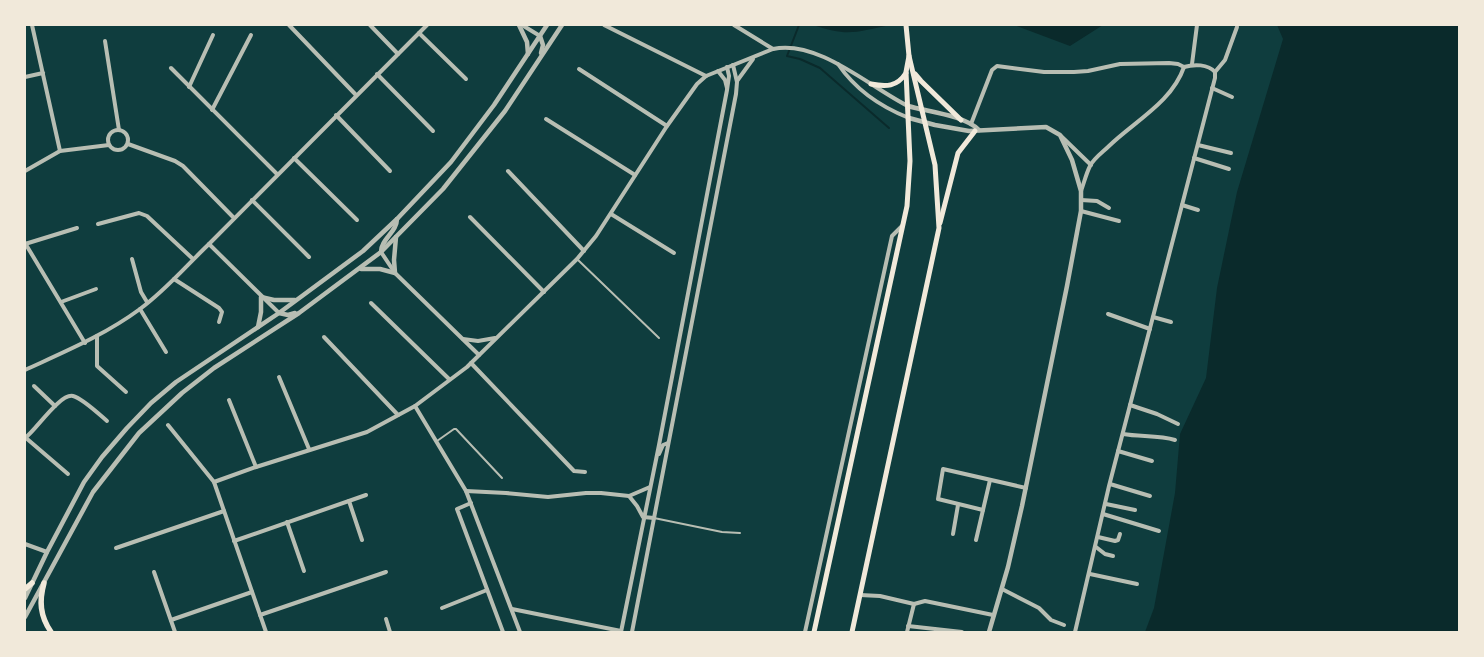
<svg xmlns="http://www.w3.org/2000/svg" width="1484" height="657" font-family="Cabin,sans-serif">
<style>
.water{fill:#0a2a2b}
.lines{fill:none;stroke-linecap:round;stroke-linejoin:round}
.stream{stroke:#0a2a2b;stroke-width:2}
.service{stroke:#b8beb3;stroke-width:2}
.minor{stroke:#b8beb3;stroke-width:4}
.tertiary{stroke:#b8beb3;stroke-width:4.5}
.secondary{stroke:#f1e9da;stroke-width:5}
.primary{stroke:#f1e9da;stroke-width:5.5}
</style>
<rect width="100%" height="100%" fill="#0f3d3e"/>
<g class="water">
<path d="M813 25H890C857 32 847 37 813 25Z"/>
<polygon points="1014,25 1103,25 1070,46"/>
<polygon points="1277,25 1459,25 1459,632 1145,632 1154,608 1175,493 1180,434 1206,378 1217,288 1237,192 1283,39"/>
</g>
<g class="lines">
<polyline class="stream" points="799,25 787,56 800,59 820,68 889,128"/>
<g class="service">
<polyline points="577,259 659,338"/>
<polyline points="437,441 454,429 456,429 502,478"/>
<polyline points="654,518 722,532 740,533"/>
</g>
<g class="minor">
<polyline points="32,25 60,151"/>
<polyline points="289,25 356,95"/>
<polyline points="370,25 398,54"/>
<polyline points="522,25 540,36"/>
<polyline points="604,25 706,76"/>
<polyline points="734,25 773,49"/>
<polyline points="419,33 466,79"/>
<polyline points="105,41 119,130"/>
<path d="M838 64C855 89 881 107 909 118"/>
<polyline points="1192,64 1197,25"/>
<polyline points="171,68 277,174"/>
<polyline points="579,69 667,126"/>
<polyline points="718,71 725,80 727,88"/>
<polyline points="1215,72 1225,60 1237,27"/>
<polyline points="377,74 433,131"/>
<polyline points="25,77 43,73"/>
<polyline points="737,81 753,59"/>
<polyline points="189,87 213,35"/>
<polyline points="1212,88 1232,97"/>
<polyline points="212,110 251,35"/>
<polyline points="336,115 390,171"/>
<polyline points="546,119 635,175"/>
<path d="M971 124 992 70 997 66 1044 72H1074L1088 71 1120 64 1169 63 1178 64 1184 67C1172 102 1135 121 1109 146 1103 152 1094 158 1090 166 1086 174 1084 183 1081 191"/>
<circle cx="118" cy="140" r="10"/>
<polyline points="1061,136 1091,165"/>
<polyline points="128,144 175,161 183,166 234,218"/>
<polyline points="1198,145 1231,153"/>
<polyline points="294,158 357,220"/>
<polyline points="1194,158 1229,169"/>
<polyline points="25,171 60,151 109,145"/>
<polyline points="508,171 584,251"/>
<polyline points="252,200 309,257"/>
<polyline points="1081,200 1097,201 1109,208"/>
<polyline points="1182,205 1198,210"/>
<polyline points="1081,211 1119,221"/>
<polyline points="611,214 674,253"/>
<polyline points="470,217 544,292"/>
<polyline points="98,224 139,213 147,216 193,259"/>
<polyline points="25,243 85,343"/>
<polyline points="25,244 77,228"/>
<polyline points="209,244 427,25"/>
<polyline points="381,252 395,273 479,355"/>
<polyline points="132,259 141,292 147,302"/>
<polyline points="174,279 219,308 222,312 219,322"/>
<polyline points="61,302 96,289"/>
<polyline points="371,303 449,379"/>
<polyline points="140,309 166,352"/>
<polyline points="1108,314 1150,329"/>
<polyline points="1153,317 1171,322"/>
<polyline points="97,336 97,366 126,392"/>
<polyline points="324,337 398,415"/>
<polyline points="463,339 478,341 495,338"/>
<polyline points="471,363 574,471 585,472"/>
<path d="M25 370C64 352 105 335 140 309 165 291 186 266 209 244L279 313"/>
<polyline points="279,377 309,449"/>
<polyline points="34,386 55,406"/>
<polyline points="229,400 256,467"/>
<polyline points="1130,405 1157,414 1178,424"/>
<polyline points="168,425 214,482 266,632"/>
<path d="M1123 434C1140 437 1159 435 1175 440"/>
<path d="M25 438C36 430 60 393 73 396 82 398 100 415 107 421"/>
<polyline points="26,438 68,474"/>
<polyline points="1118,451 1152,461"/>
<polyline points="659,454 663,445 668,443"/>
<polyline points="214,482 256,467 367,432 415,406"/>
<polyline points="1110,484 1150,496"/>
<polyline points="466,491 506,493 548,497 586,493 601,493 629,496 650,487"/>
<polyline points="629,496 637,506 643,517 654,518"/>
<polyline points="349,501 362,540"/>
<polyline points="471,503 457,509 503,632"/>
<polyline points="1106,504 1135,510"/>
<polyline points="983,510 938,499 943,469 1026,488"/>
<polyline points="1103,514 1159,531"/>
<polyline points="287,522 304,571"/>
<polyline points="953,534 958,505"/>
<polyline points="1098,537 1115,541 1118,540 1120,534"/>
<polyline points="976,540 990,480"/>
<polyline points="234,541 366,495"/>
<polyline points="25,544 47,552"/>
<polyline points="1096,547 1105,554 1113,556"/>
<polyline points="116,548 224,511"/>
<polyline points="154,572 175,632"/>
<polyline points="1090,574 1137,584"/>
<polyline points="1002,589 1039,608 1051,620 1064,625"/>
<polyline points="860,595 880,596 914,604 925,601 993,615"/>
<polyline points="442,608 487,590"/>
<polyline points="512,609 621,631"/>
<polyline points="260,615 386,572"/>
<polyline points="386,619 390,632"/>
<polyline points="171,620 252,592"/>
<polyline points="908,626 962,632"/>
<path d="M520 632 466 491 415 406 467 367 577 259 596 236 667 126 697 84 706 76 773 49C818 39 871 88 908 106"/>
<polyline points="621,632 659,445 727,90 729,76 727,67"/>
<polyline points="632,632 736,94 737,82 733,65"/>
<polyline points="805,632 892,236 903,225"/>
<polyline points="907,632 914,604"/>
<path d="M1075 632 1109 486 1215 78V72C1208 64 1194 64 1184 67"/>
</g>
<g class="tertiary">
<polyline points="519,25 527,42 528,54"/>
<polyline points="540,36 543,45 541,53"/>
<path d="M908 106C929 112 964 115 979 130"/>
<polyline points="909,118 935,125 969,131 1046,127 1060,135 1072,160 1081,191 1081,211 1067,286 1022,506 1008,567 989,632"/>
<path d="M381 252C381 239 397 232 397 219"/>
<polyline points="361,269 380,269 395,273 394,260 396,237"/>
<polyline points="279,313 288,315 295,313"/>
<polyline points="258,327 261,312 261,297 274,300 295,300"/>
<polyline points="25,598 47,552 84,482 102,457 127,428 151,403 176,382 279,313 363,251 397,219 451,162 494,105 547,25"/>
<polyline points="25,617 93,492 139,433 182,393 214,368 299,313 381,252 443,189 505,111 562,25"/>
</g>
<g class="secondary">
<polyline points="915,74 921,81 961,120"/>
<path d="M871 84C886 87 897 87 906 73"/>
<polyline points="940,223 958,153 975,131"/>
<polyline points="814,632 907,206 910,161 906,72 909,56"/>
<polyline points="852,632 939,228 935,165 909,56 906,25"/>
</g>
<g class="primary">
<path d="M44 583C39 601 40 616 51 632"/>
<polyline points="25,589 32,583"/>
</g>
</g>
<rect width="1484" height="657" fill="none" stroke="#f1e9da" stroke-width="52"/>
</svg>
